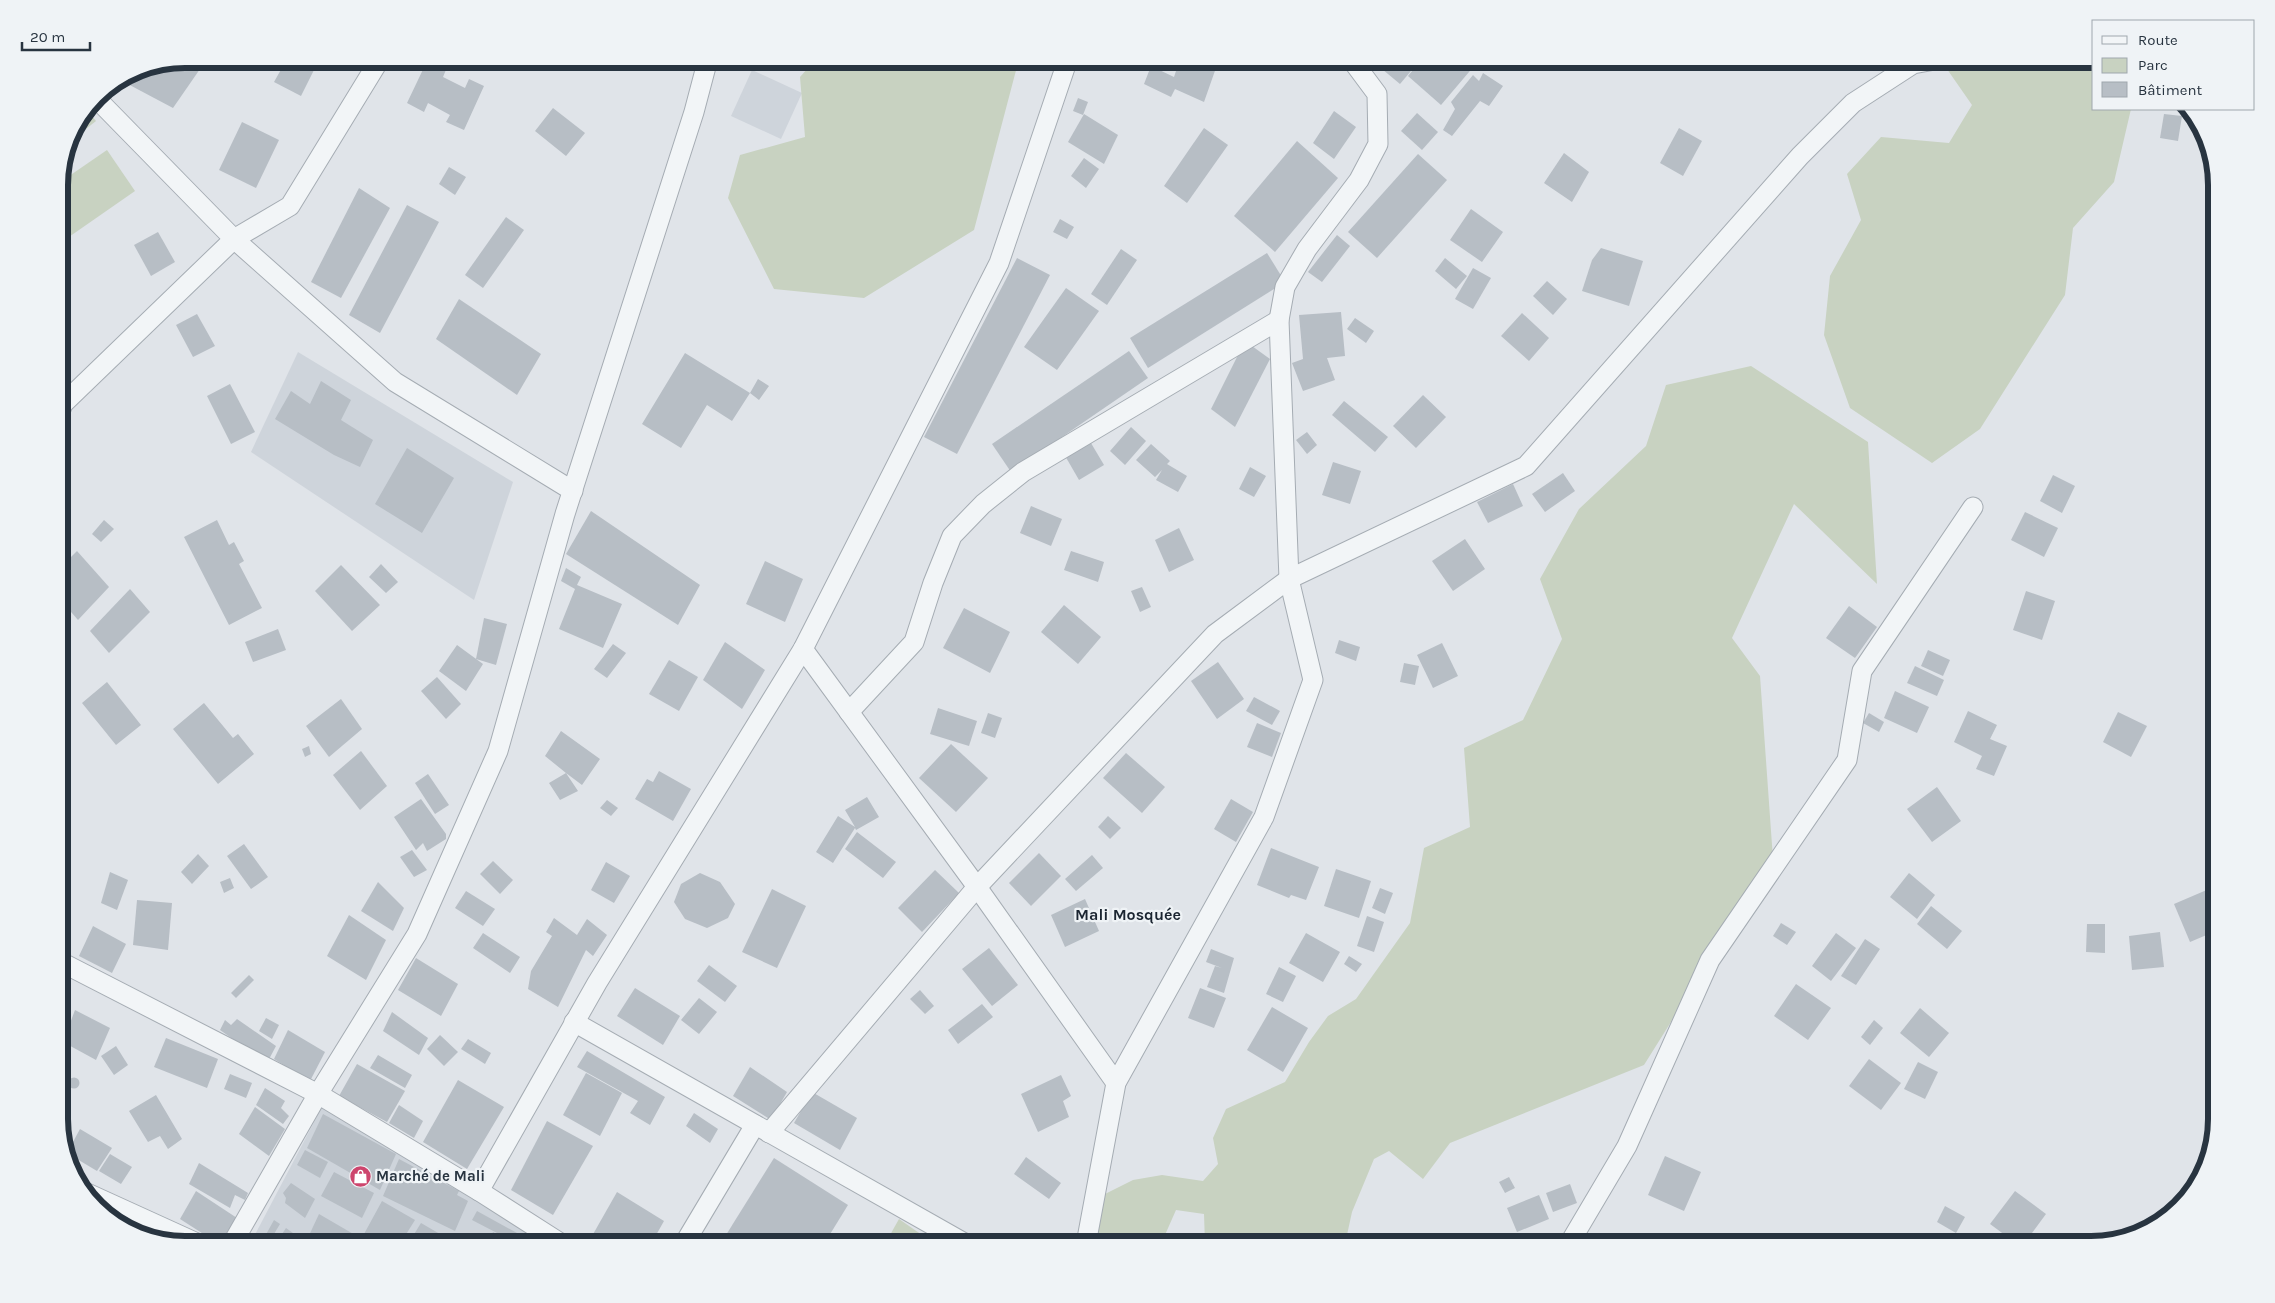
<svg xmlns="http://www.w3.org/2000/svg" width="2275" height="1303" font-family="Karla,sans-serif">
<style>
.built{fill:#ced4db}
.green{fill:#c8d2c1}
.building{fill:#b7bec5}
.lines{fill:none;stroke-linecap:round;stroke-linejoin:round}
.minor-casing{stroke:#a5acb3;stroke-width:21}
.minor{stroke:#f2f5f7;stroke-width:19}
.labels{text-anchor:middle;stroke-width:4.5;stroke-linejoin:round;paint-order:stroke}
.poi-label{font-size:15px;font-weight:bold;fill:#283440;stroke:#eff3f6;text-anchor:start}
.neighbourhood-label{font-size:16px;font-weight:bold;fill:#1b2531;stroke:#eff3f6}
.rim{fill:none;stroke:#283440;stroke-width:6}
</style>
<rect width="100%" height="100%" fill="#e0e4e9"/>
<g class="built">
<polygon points="752,70 802,93 781,139 731,116"/>
<polygon points="298,352 513,482 474,600 251,452"/>
<polygon points="322,1107 547,1244 250,1244"/>
</g>
<g class="green">
<polygon points="816,59 1019,59 974,230 864,298 774,289 728,198 740,155 805,137 800,77"/>
<polygon points="1940,59 2091,59 2094,60 2094,109 2131,109 2114,182 2073,228 2065,295 1980,429 1932,463 1850,408 1824,335 1830,276 1861,220 1847,174 1881,137 1949,143 1972,105"/>
<polygon points="86,109 96,121 67,144 68,136"/>
<polygon points="107,150 135,191 66,239 59,229 59,183"/>
<polygon points="1751,366 1868,442 1877,584 1794,504 1732,638 1760,676 1773,859 1644,1065 1450,1143 1423,1179 1389,1151 1374,1159 1352,1212 1345,1244 1205,1244 1204,1214 1176,1210 1161,1244 1096,1244 1101,1196 1133,1180 1162,1175 1203,1181 1218,1164 1213,1138 1226,1109 1285,1082 1309,1042 1328,1016 1356,999 1410,923 1424,848 1470,827 1464,748 1523,720 1562,639 1540,579 1579,509 1646,446 1666,385"/>
<polygon points="899,1219 935,1244 885,1244"/>
</g>
<g class="building">
<polygon points="181,59 200,69 173,108 124,82 130,72 137,68"/>
<polygon points="287,59 319,60 301,96 274,82"/>
<polygon points="428,59 450,60 443,77 465,88 469,79 484,86 464,130 446,122 450,115 428,103 424,112 407,103"/>
<polygon points="1180,59 1202,59 1217,65 1204,102 1175,89 1171,97 1144,84 1151,66 1174,77"/>
<polygon points="1370,59 1421,59 1400,84"/>
<polygon points="1422,59 1480,59 1441,105 1408,76"/>
<polygon points="1483,73 1503,86 1489,106 1480,101 1452,136 1443,130 1455,109 1451,102 1473,75 1479,81"/>
<polygon points="1078,98 1088,102 1083,115 1073,111"/>
<polygon points="553,108 585,133 566,156 535,131"/>
<polygon points="1334,111 1356,127 1334,159 1313,143"/>
<polygon points="1417,113 1438,132 1422,150 1401,131"/>
<polygon points="1084,114 1118,135 1104,164 1068,142"/>
<polygon points="2164,114 2182,116 2178,141 2160,138"/>
<polygon points="242,122 279,140 256,188 219,170"/>
<polygon points="1204,128 1228,145 1187,203 1164,186"/>
<polygon points="1679,128 1702,141 1683,176 1660,163"/>
<polygon points="1297,141 1338,178 1275,252 1234,216"/>
<polygon points="1564,153 1589,172 1572,202 1544,183"/>
<polygon points="1418,154 1447,180 1377,258 1348,232"/>
<polygon points="1084,158 1099,169 1086,188 1071,176"/>
<polygon points="449,167 466,177 455,195 439,184"/>
<polygon points="359,188 390,208 341,298 311,282"/>
<polygon points="407,205 439,222 380,333 349,315"/>
<polygon points="1471,209 1503,232 1482,262 1450,240"/>
<polygon points="506,217 524,230 483,288 465,275"/>
<polygon points="1060,219 1074,227 1067,239 1053,232"/>
<polygon points="158,232 175,262 151,276 134,245"/>
<polygon points="1337,235 1350,246 1322,282 1308,272"/>
<polygon points="1601,248 1643,261 1629,306 1582,291 1592,260"/>
<polygon points="1121,249 1137,260 1107,305 1091,294"/>
<polygon points="1267,253 1285,282 1148,368 1130,338"/>
<polygon points="1017,258 1050,275 957,454 924,437"/>
<polygon points="1445,258 1467,276 1456,289 1435,271"/>
<polygon points="1473,268 1491,278 1473,309 1455,299"/>
<polygon points="1547,281 1567,299 1553,315 1533,296"/>
<polygon points="1066,288 1099,311 1057,370 1024,347"/>
<polygon points="459,299 541,354 517,395 436,339"/>
<polygon points="1341,312 1345,356 1327,358 1335,380 1303,391 1292,363 1303,359 1299,315"/>
<polygon points="1522,313 1549,338 1529,361 1501,336"/>
<polygon points="197,314 215,346 193,357 176,325"/>
<polygon points="1355,318 1374,331 1366,343 1347,329"/>
<polygon points="1245,341 1270,359 1235,427 1211,409"/>
<polygon points="1129,351 1148,378 1011,472 992,444"/>
<polygon points="685,353 750,393 758,379 769,386 759,400 750,393 732,421 707,405 681,448 642,424"/>
<polygon points="321,381 351,400 341,420 373,440 360,467 334,455 275,419 291,391 310,404"/>
<polygon points="230,384 255,432 231,444 207,396"/>
<polygon points="1423,395 1446,417 1416,448 1393,426"/>
<polygon points="1344,401 1388,437 1375,452 1332,415"/>
<polygon points="1131,427 1146,441 1125,465 1110,451"/>
<polygon points="1307,432 1317,445 1307,454 1296,440"/>
<polygon points="1088,438 1104,465 1079,480 1064,454"/>
<polygon points="1151,444 1170,461 1167,464 1187,476 1178,492 1156,480 1162,470 1155,477 1136,460"/>
<polygon points="407,448 454,478 422,533 375,504"/>
<polygon points="1333,462 1361,471 1350,504 1322,495"/>
<polygon points="1250,467 1266,476 1254,497 1239,489"/>
<polygon points="1563,473 1575,491 1545,512 1532,494"/>
<polygon points="2053,475 2075,486 2062,513 2040,501"/>
<polygon points="1513,484 1523,506 1488,523 1477,502"/>
<polygon points="1031,506 1062,519 1051,546 1020,533"/>
<polygon points="591,511 700,585 678,625 566,554"/>
<polygon points="2025,512 2058,528 2044,557 2011,540"/>
<polygon points="104,520 114,529 101,542 92,534"/>
<polygon points="217,520 229,545 234,542 244,561 239,564 262,608 229,625 184,537"/>
<polygon points="1179,528 1194,560 1169,572 1155,540"/>
<polygon points="1465,539 1485,569 1453,591 1432,561"/>
<polygon points="77,551 109,587 78,620 59,598 59,569"/>
<polygon points="1071,551 1104,562 1098,582 1064,570"/>
<polygon points="765,561 803,579 785,622 746,604"/>
<polygon points="381,564 398,582 386,593 369,577"/>
<polygon points="341,565 380,605 352,631 315,591"/>
<polygon points="566,568 581,577 577,585 622,604 603,648 559,629 575,589 561,581"/>
<polygon points="1142,587 1151,607 1140,612 1131,591"/>
<polygon points="130,589 150,612 109,653 90,631"/>
<polygon points="2026,591 2055,601 2042,640 2013,630"/>
<polygon points="1064,605 1101,637 1078,664 1041,632"/>
<polygon points="1849,606 1877,627 1855,658 1826,638"/>
<polygon points="964,608 1010,632 990,673 943,648"/>
<polygon points="484,618 507,624 496,665 476,659"/>
<polygon points="278,629 286,650 253,662 245,642"/>
<polygon points="1339,640 1360,647 1356,661 1335,653"/>
<polygon points="725,642 765,670 742,709 703,680"/>
<polygon points="1442,643 1458,676 1433,688 1417,655"/>
<polygon points="613,644 626,653 607,678 594,669"/>
<polygon points="457,645 483,664 466,691 439,671"/>
<polygon points="1928,650 1950,660 1943,676 1921,666"/>
<polygon points="669,660 698,677 679,711 649,694"/>
<polygon points="1218,662 1244,699 1217,719 1191,681"/>
<polygon points="1404,663 1419,666 1415,685 1400,682"/>
<polygon points="1915,666 1944,680 1937,696 1907,683"/>
<polygon points="437,677 461,704 446,719 421,691"/>
<polygon points="107,682 141,725 116,745 82,703"/>
<polygon points="1895,691 1929,707 1917,733 1884,718"/>
<polygon points="1254,697 1280,711 1272,725 1246,711"/>
<polygon points="341,699 362,729 329,757 306,726"/>
<polygon points="204,703 233,738 238,734 254,754 218,784 173,729"/>
<polygon points="938,708 977,721 969,746 930,734"/>
<polygon points="1968,711 1997,725 1990,739 2007,746 1994,776 1976,769 1982,756 1954,742"/>
<polygon points="2118,712 2147,726 2131,757 2103,742"/>
<polygon points="988,713 1002,718 995,738 981,733"/>
<polygon points="1869,713 1884,722 1879,732 1863,723"/>
<polygon points="1257,723 1281,733 1272,757 1247,747"/>
<polygon points="561,731 600,759 582,785 566,773 578,791 560,800 549,783 566,773 545,756"/>
<polygon points="951,744 988,778 956,812 919,778"/>
<polygon points="309,746 311,754 305,757 302,749"/>
<polygon points="361,751 387,786 360,810 333,775"/>
<polygon points="1126,753 1165,787 1142,813 1103,778"/>
<polygon points="659,771 691,789 673,821 635,799 647,779 653,782"/>
<polygon points="428,774 449,805 435,814 415,783"/>
<polygon points="1937,787 1961,821 1932,842 1907,809"/>
<polygon points="867,797 879,817 856,830 855,828 833,863 816,852 838,816 855,827 845,810"/>
<polygon points="421,799 446,834 446,839 427,851 423,843 416,850 394,817"/>
<polygon points="1231,799 1253,812 1236,842 1214,829"/>
<polygon points="607,800 618,808 611,816 600,808"/>
<polygon points="1108,816 1121,828 1110,839 1098,827"/>
<polygon points="2212,823 2216,823 2216,861 2208,860"/>
<polygon points="857,832 896,862 883,878 845,849"/>
<polygon points="244,844 268,877 251,889 227,856"/>
<polygon points="1271,848 1319,867 1306,900 1291,895 1289,898 1257,885"/>
<polygon points="412,850 427,870 414,877 400,857"/>
<polygon points="1039,853 1061,876 1031,906 1009,883"/>
<polygon points="198,854 209,866 192,884 181,872"/>
<polygon points="1092,855 1103,868 1076,891 1065,879"/>
<polygon points="493,861 513,880 500,894 480,874"/>
<polygon points="606,862 630,876 614,903 591,890"/>
<polygon points="1336,869 1371,881 1359,918 1324,906"/>
<polygon points="935,870 959,893 922,932 898,908"/>
<polygon points="110,872 128,880 117,910 101,903"/>
<polygon points="700,873 720,882 735,904 728,918 707,928 685,919 674,902 681,884"/>
<polygon points="1909,873 1935,895 1917,919 1890,897"/>
<polygon points="230,878 234,888 224,893 220,882"/>
<polygon points="378,882 404,908 393,931 361,911"/>
<polygon points="2216,886 2216,931 2190,942 2174,904"/>
<polygon points="1380,888 1393,893 1385,914 1372,908"/>
<polygon points="772,889 806,906 777,968 742,952"/>
<polygon points="466,891 495,909 483,926 455,908"/>
<polygon points="1085,899 1099,931 1065,947 1051,915"/>
<polygon points="137,900 172,903 168,950 133,945"/>
<polygon points="1931,906 1962,931 1947,949 1917,924"/>
<polygon points="349,915 386,940 366,980 327,956"/>
<polygon points="1367,916 1384,922 1374,952 1357,946"/>
<polygon points="554,918 577,935 587,919 607,935 593,956 586,950 558,1007 528,989 531,971 552,936 546,932"/>
<polygon points="1781,923 1796,932 1787,945 1773,936"/>
<polygon points="2087,924 2105,924 2105,953 2086,952"/>
<polygon points="93,926 126,944 112,973 79,956"/>
<polygon points="2160,932 2164,967 2132,970 2129,936"/>
<polygon points="483,933 520,957 510,973 473,948"/>
<polygon points="1306,933 1340,952 1323,982 1289,963"/>
<polygon points="1836,933 1856,948 1831,981 1812,966"/>
<polygon points="1865,939 1880,949 1856,985 1841,976"/>
<polygon points="989,948 1018,985 992,1006 962,969"/>
<polygon points="1211,949 1234,958 1224,993 1207,987 1215,966 1222,968 1206,962"/>
<polygon points="1349,956 1362,964 1356,972 1344,964"/>
<polygon points="416,958 458,984 441,1016 398,990"/>
<polygon points="709,965 737,986 725,1002 697,981"/>
<polygon points="1279,967 1296,976 1283,1002 1266,994"/>
<polygon points="249,975 254,980 236,998 231,993"/>
<polygon points="1796,984 1831,1008 1808,1040 1774,1016"/>
<polygon points="635,988 680,1016 663,1045 617,1016"/>
<polygon points="1200,988 1226,998 1214,1028 1188,1018"/>
<polygon points="920,990 934,1006 925,1014 910,999"/>
<polygon points="699,998 717,1012 699,1034 681,1020"/>
<polygon points="982,1004 993,1017 958,1044 948,1030"/>
<polygon points="1272,1007 1308,1028 1283,1072 1247,1050"/>
<polygon points="1920,1008 1949,1033 1929,1057 1900,1033"/>
<polygon points="75,1010 110,1028 96,1060 63,1042"/>
<polygon points="392,1012 428,1038 419,1055 383,1031"/>
<polygon points="266,1018 279,1025 272,1039 259,1031"/>
<polygon points="237,1019 276,1046 267,1063 220,1030 225,1020 231,1025"/>
<polygon points="1874,1020 1883,1028 1870,1045 1861,1037"/>
<polygon points="288,1030 325,1052 310,1081 274,1059"/>
<polygon points="440,1035 458,1052 444,1066 427,1049"/>
<polygon points="166,1038 218,1059 207,1088 154,1067"/>
<polygon points="468,1039 491,1053 485,1064 461,1049"/>
<polygon points="116,1046 128,1065 114,1075 101,1056"/>
<polygon points="587,1051 665,1097 650,1125 630,1113 638,1101 577,1067"/>
<polygon points="378,1055 412,1075 405,1088 370,1068"/>
<polygon points="1869,1059 1901,1083 1881,1110 1849,1086"/>
<polygon points="59,1060 64,1064 65,1068 59,1074"/>
<polygon points="1918,1062 1938,1072 1925,1099 1904,1089"/>
<polygon points="357,1064 405,1091 387,1122 339,1096"/>
<polygon points="750,1067 787,1092 771,1120 733,1096"/>
<polygon points="586,1073 622,1093 600,1136 563,1115"/>
<polygon points="230,1074 252,1083 246,1098 224,1089"/>
<polygon points="1061,1075 1071,1096 1063,1101 1069,1117 1038,1132 1021,1094"/>
<circle cx="74" cy="1083" r="5.5"/>
<polygon points="458,1080 504,1107 467,1169 423,1142"/>
<polygon points="265,1088 285,1101 281,1108 289,1116 283,1124 256,1105"/>
<polygon points="812,1092 857,1118 840,1150 794,1123"/>
<polygon points="156,1095 182,1139 168,1149 160,1136 148,1142 129,1111"/>
<polygon points="59,1101 70,1106 59,1128"/>
<polygon points="399,1105 423,1121 414,1138 389,1123"/>
<polygon points="255,1107 285,1129 269,1156 239,1134"/>
<polygon points="694,1113 718,1129 710,1143 686,1126"/>
<polygon points="323,1114 396,1154 380,1190 307,1148"/>
<polygon points="547,1121 593,1146 553,1215 511,1190"/>
<polygon points="80,1129 112,1148 97,1171 67,1153"/>
<polygon points="305,1150 328,1162 320,1178 297,1165"/>
<polygon points="110,1154 132,1167 121,1184 99,1171"/>
<polygon points="1665,1156 1701,1172 1684,1211 1648,1195"/>
<polygon points="1026,1157 1061,1183 1049,1199 1014,1174"/>
<polygon points="774,1158 848,1205 824,1244 723,1244 721,1243"/>
<polygon points="399,1159 459,1191 457,1195 468,1201 455,1231 383,1196"/>
<polygon points="199,1163 248,1193 245,1200 235,1195 230,1208 189,1184"/>
<polygon points="334,1172 374,1193 362,1218 321,1196"/>
<polygon points="1509,1177 1515,1188 1505,1193 1499,1182"/>
<polygon points="291,1183 315,1199 305,1218 285,1203 286,1198 283,1193"/>
<polygon points="1570,1184 1577,1203 1553,1212 1546,1193"/>
<polygon points="196,1191 237,1218 222,1244 219,1244 180,1219"/>
<polygon points="2015,1191 2046,1214 2024,1244 2017,1244 1990,1224"/>
<polygon points="617,1192 664,1221 651,1244 606,1244 592,1236"/>
<polygon points="1539,1195 1549,1219 1517,1232 1507,1208"/>
<polygon points="382,1201 415,1220 400,1244 381,1244 364,1234"/>
<polygon points="1945,1206 1965,1217 1956,1233 1937,1222"/>
<polygon points="477,1211 537,1244 518,1244 472,1220"/>
<polygon points="319,1214 362,1239 358,1244 305,1244"/>
<polygon points="274,1220 280,1224 274,1234 280,1237 286,1228 293,1233 286,1244 274,1244 264,1238"/>
<polygon points="421,1223 452,1241 450,1244 408,1244"/>
<polygon points="493,1232 514,1244 487,1244"/>
</g>
<g class="lines">
<defs>
<g id="minor">
<polyline points="95,97 234,239 395,382 573,491"/>
<polyline points="59,414 63,404 234,239 290,206 380,59"/>
<polyline points="803,649 977,887 1116,1083"/>
<polyline points="849,712 914,642 933,583 952,536 983,504 1023,472 1279,320"/>
<polyline points="59,961 318,1094 479,1191 562,1244"/>
<polyline points="574,1022 966,1244"/>
<polyline points="769,1133 977,887 1215,634 1289,579 1526,466 1800,156 1853,103 1913,64 1940,59"/>
<polyline points="479,1191 597,983 803,649 999,263 1068,59"/>
<polyline points="87,1193 199,1244"/>
<polyline points="232,1244 318,1094 417,934 498,751 565,514 694,112 708,59"/>
<polyline points="684,1244 755,1125"/>
<polyline points="1086,1244 1116,1083 1264,817 1313,680 1289,579 1279,320 1285,287 1307,249 1359,180 1378,144 1377,94 1351,59"/>
<polyline points="1569,1244 1627,1146 1710,960 1847,760 1862,671 1973,507"/>
</g>
</defs>
<use href="#minor" class="minor-casing"/>
<use href="#minor" class="minor"/>
</g>
<defs>
<symbol id="shop-disc" viewBox="-11 -11 22 22"><circle r="9.5" fill="#cd456d" stroke="#eff3f6"/><path d="M-5-2.5h2.3a2.7 3.5 0 0 1 5.4 0H5L5.5 6h-11ZM-1.5-2.5h3a1.5 2.3 0 0 0-3 0Z" fill="#fff"/></symbol>
</defs>
<g fill-rule="evenodd">
<use href="#shop-disc" x="348" y="1164" width="25" height="25"/>
</g>
<g class="labels">
<g class="poi-label">
<text x="376" y="1181">Marché de Mali</text>
</g>
<g class="neighbourhood-label">
<text x="1128" y="920">Mali Mosquée</text>
</g>
</g>
<path d="M0 0H2275V1303H0ZM185 68H2091A117 117 0 0 1 2208 185V1119A117 117 0 0 1 2091 1236H185A117 117 0 0 1 68 1119V185A117 117 0 0 1 185 68Z" fill="#eff3f6" fill-rule="evenodd"/>
<path class="rim" d="M185 68H2091A117 117 0 0 1 2208 185V1119A117 117 0 0 1 2091 1236H185A117 117 0 0 1 68 1119V185A117 117 0 0 1 185 68Z"/>
<rect x="2092" y="20" width="162" height="90" fill="#eff3f6" stroke="#9fa7ad"/>
<rect x="2102" y="36" width="25" height="8" fill="#f2f5f7" stroke="#9fa7ad"/>
<text x="2138" y="45" font-size="15" fill="#283440">Route</text>
<rect x="2102" y="58" width="25" height="15" fill="#c8d2c1" stroke="#9fa7ad"/>
<text x="2138" y="70" font-size="15" fill="#283440">Parc</text>
<rect x="2102" y="82" width="25" height="15" fill="#b7bec5" stroke="#9fa7ad"/>
<text x="2138" y="95" font-size="15" fill="#283440">Bâtiment</text>
<path d="M22 42v8h68v-8" fill="none" stroke="#283440" stroke-width="2.5"/>
<text x="30" y="42" font-size="15" fill="#283440" stroke="#eff3f6" stroke-width="4" paint-order="stroke">20 m</text>
</svg>
